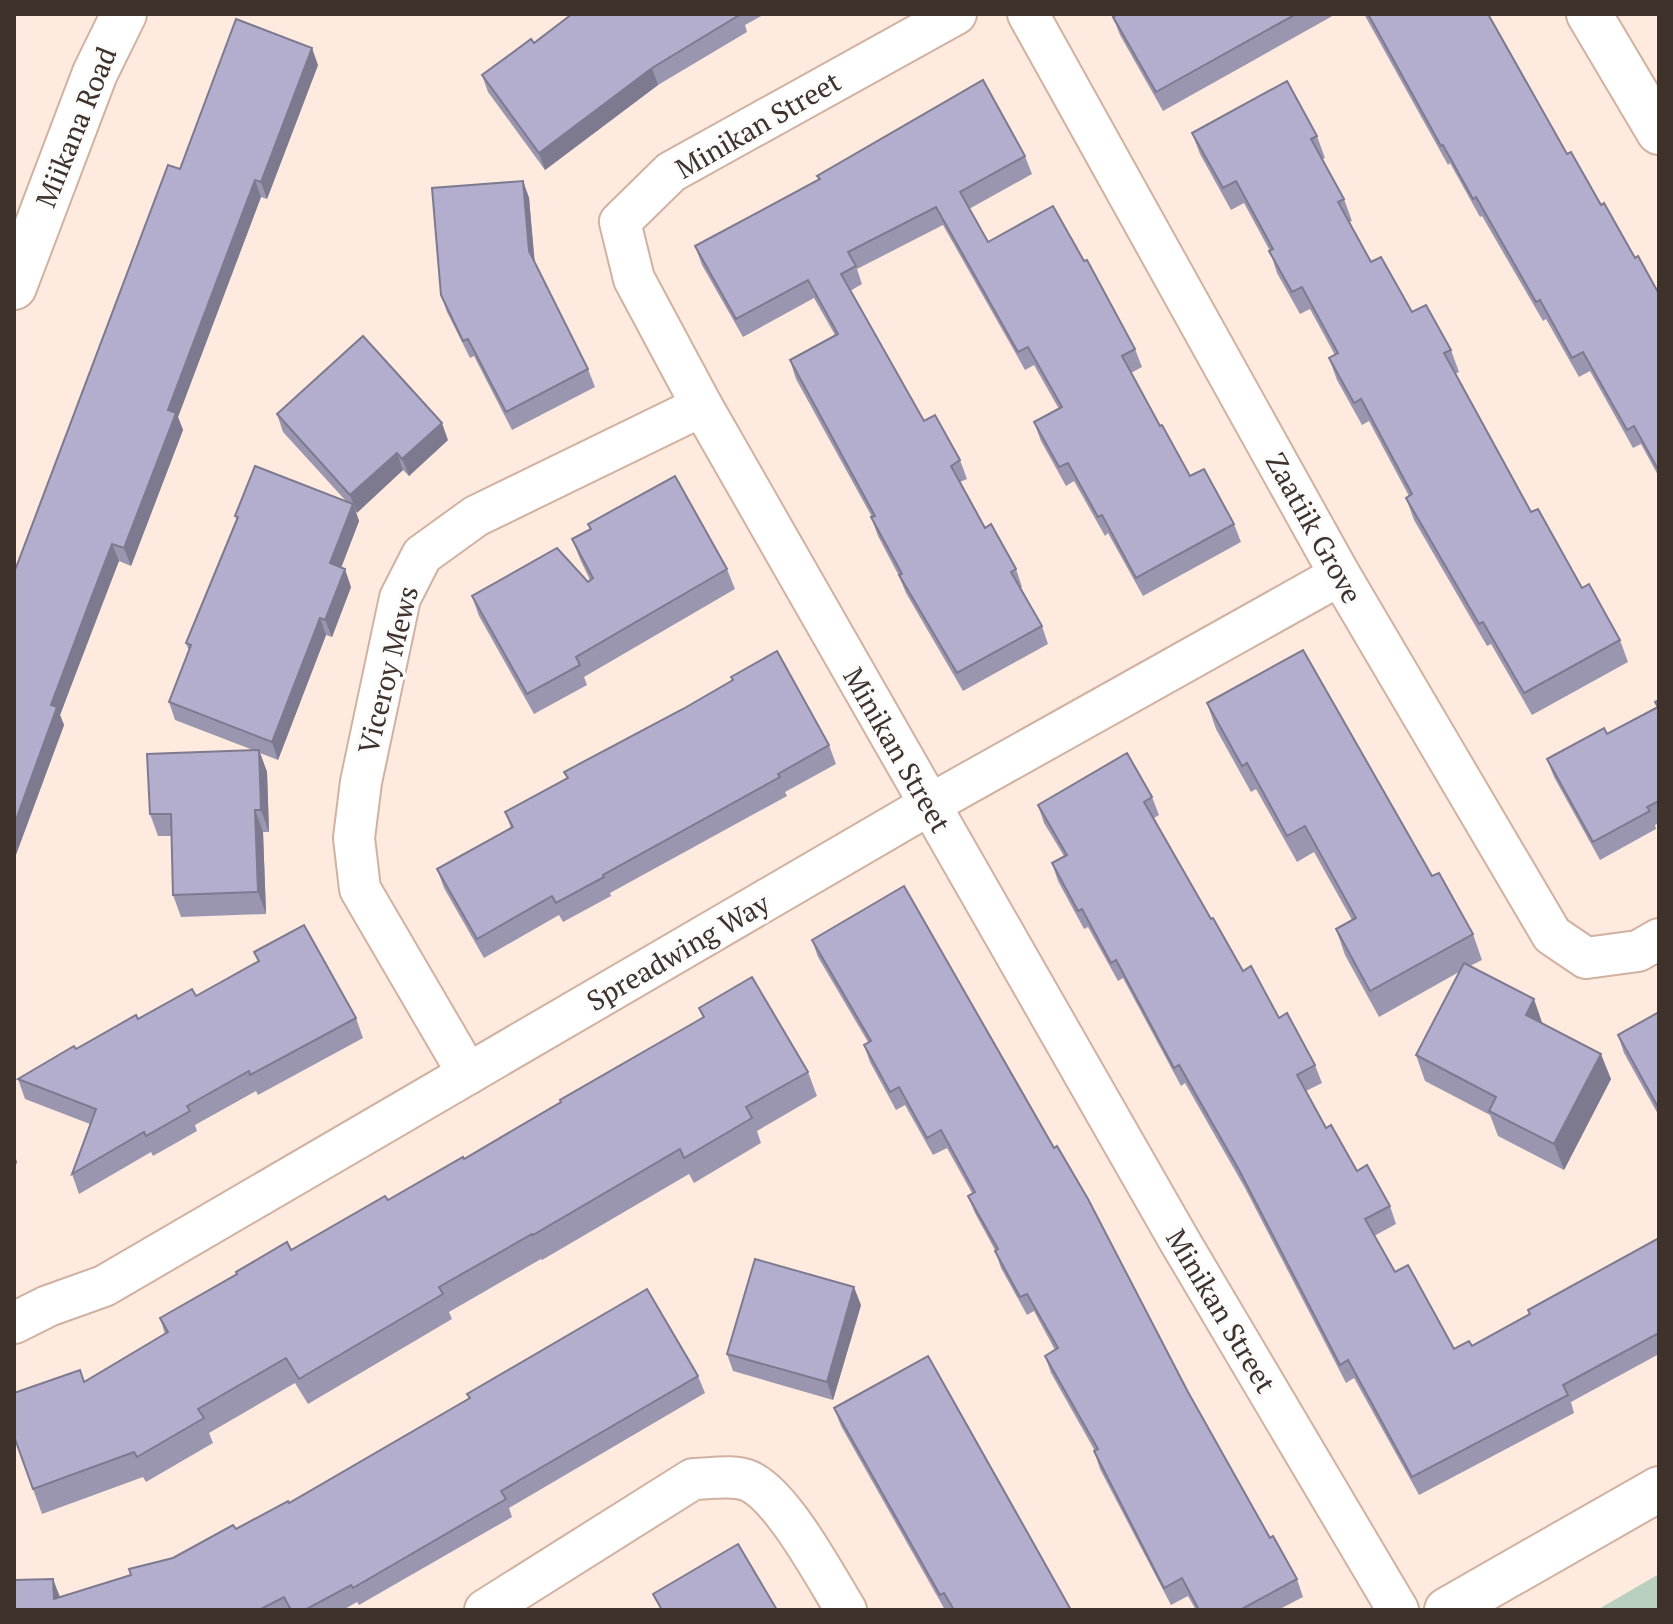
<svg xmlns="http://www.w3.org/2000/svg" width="1673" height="1624" font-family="'PT Serif',serif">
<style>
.green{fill:#b9d0c1}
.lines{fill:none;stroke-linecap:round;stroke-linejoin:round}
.street-casing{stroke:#d1b1a0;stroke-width:44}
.secondary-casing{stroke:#d1b1a0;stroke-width:48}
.street{stroke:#fff;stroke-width:40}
.secondary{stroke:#fff;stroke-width:44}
.wall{fill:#9a96b0}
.shaded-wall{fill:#7d7a90}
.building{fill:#b3aecd;stroke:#7d7a90;stroke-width:2}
.labels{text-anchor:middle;stroke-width:7;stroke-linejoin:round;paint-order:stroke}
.street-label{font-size:28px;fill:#3f322b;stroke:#fcfcfc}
</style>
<rect width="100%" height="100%" fill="#feeadf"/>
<polygon class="green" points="1659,1574 1659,1610 1597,1610"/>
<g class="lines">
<defs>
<g id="street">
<polyline points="956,14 671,172 620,222 634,279 702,406 1179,1240 1398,1610"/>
<polyline points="1028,14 1340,575 1552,935 1586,958 1638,951 1659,939"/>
<polyline points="468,1074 360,889 354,838 361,782 400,598 422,555 476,516 702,406"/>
<polyline points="14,1323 48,1306 104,1286 929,805 1340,575"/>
<path d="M485 1610 693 1479C710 1479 733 1474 749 1481 783 1496 826 1578 846 1610"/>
</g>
<g id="secondary">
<polyline points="1589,14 1659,132"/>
<polyline points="14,287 95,73 124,14"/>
<polyline points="1447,1610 1659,1489"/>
</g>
</defs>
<use href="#street" class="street-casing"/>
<use href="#secondary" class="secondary-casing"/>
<use href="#street" class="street"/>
<use href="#secondary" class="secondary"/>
</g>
<g class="wall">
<polygon points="572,14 765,14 745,25 747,32 658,85 545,170 488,92 482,75 534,43"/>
<polygon points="1118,14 1336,14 1163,111 1120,35 1113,17"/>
<polygon points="1364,14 1488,14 1567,154 1601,205 1659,294 1659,477 1641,444 1633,448 1590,371 1579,377 1546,319 1543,321 1482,216 1480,217 1450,163 1448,165"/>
<polygon points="318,65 267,199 261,197 178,417 183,430 131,566 119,561 99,610 60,715 64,725 14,860 180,169"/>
<polygon points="1192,133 1317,136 1325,158 1322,159 1344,199 1352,221 1349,222 1371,262 1412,312 1451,350 1459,372 1455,374 1531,512 1582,588 1620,640 1628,662 1532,715 1491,644 1487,646 1414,520 1406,498 1409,496 1369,421 1362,425 1337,380 1329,358 1335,355 1310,309 1300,314 1277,273 1270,251 1244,203 1231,210 1200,154"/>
<polygon points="1025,156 1032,174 969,209 988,242 1084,261 1135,349 1142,367 1131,373 1160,426 1190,476 1234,524 1241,542 1143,596 1108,533 1105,536 1074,481 1066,486 1041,441 1034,422 1059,409 1034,365 1025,370 943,225 857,269 862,284 850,291 924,421 960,460 967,479 960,482 985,528 1016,569 1022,587 1021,588 1042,626 1048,644 963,691 906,593 899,576 878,536 871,517 872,517 796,379 790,360 835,335 814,298 743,337 702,265 695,246 819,180 817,176"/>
<polygon points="523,181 529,198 535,263 588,369 595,387 512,430 474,356 470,358 447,312 441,295"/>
<polygon points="277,414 448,440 409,476 403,470 356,512 359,521 341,568 351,587 332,637 326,635 278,760 260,753 267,772 269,832 263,832 266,914 181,917 173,895 172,836 158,836 150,814 253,750 175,720 169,702 189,651 186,643 237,520 235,516 346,501 283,432"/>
<polygon points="588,524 727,569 735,589 584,677 587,685 534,714 479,616 472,596 588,582 590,580 580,559 572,539 590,530"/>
<polygon points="1659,700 1659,823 1655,825 1656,829 1600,860 1554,777 1547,759 1607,734 1657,707 1655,702"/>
<polygon points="1207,703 1432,876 1473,934 1482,960 1470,966 1611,1079 1564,1170 1498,1136 1490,1115 1425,1081 1416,1055 1459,972 1379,1017 1345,955 1336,929 1352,920 1314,852 1297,862 1256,789 1251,792 1216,729"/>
<polygon points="829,745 836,764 785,792 787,796 610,893 611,896 563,922 559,915 484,958 444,888 437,869 511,828 505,812 567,778 564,772"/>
<polygon points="1152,797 1159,815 1154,818 1211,919 1243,971 1315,1065 1322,1083 1306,1091 1326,1128 1357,1171 1390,1206 1396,1224 1374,1236 1395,1272 1454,1349 1472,1346 1530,1314 1528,1310 1659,1238 1659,1354 1571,1402 1574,1413 1419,1495 1354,1378 1346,1383 1245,1188 1185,1083 1181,1086 1123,978 1118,981 1088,927 1084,929 1058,881 1052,863 1064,856 1044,823 1038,805"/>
<polygon points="812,940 1188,1392 1270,1538 1297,1579 1303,1597 1278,1610 1196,1610 1188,1596 1171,1605 1100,1469 1094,1451 1095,1451 1051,1373 1045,1356 1055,1350 1034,1311 1027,1315 1001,1268 995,1250 975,1213 968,1196 972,1193 947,1148 933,1155 905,1105 896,1110 870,1062 864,1045 868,1042 818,957"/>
<polygon points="254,952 356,1018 363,1038 258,1095 256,1091 195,1125 197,1131 153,1156 151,1152 79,1194 72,1174 90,1124 25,1099 18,1079 76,1049 196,996 258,962"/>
<polygon points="699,1008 808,1072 817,1096 757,1131 761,1143 694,1183 689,1174 542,1260 541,1259 449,1312 452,1319 308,1404 295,1383 209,1433 213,1443 146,1482 143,1477 42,1514 14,1436 165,1334 160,1318 388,1200 464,1159 703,1018"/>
<polygon points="1659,1012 1659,1116 1624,1053 1618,1035"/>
<polygon points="861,1305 833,1400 733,1371 727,1354"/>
<polygon points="698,1376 705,1393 509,1508 512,1517 359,1605 357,1602 343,1610 14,1610 131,1575 173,1558 236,1529 289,1503 469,1398 467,1394"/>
<polygon points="834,1408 1071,1610 945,1610 841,1426"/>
</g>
<g class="shaded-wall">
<polygon points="312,48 318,65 267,199 261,182"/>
<polygon points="652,68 658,85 545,170 539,153"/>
<polygon points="255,180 261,197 178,417 183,430 131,566 124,548 168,410"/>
<polygon points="523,181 529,198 535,269 529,251"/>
<polygon points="442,423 448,440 409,476 402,459"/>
<polygon points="397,453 403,470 357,513 350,495"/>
<polygon points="353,504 359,521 336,581 330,563"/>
<polygon points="112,544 119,561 60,715 64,725 14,860 14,825 51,705"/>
<polygon points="345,569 351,587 332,637 325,620"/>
<polygon points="320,618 326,635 278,760 272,742"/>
<polygon points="259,750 267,772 269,832 261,810"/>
<polygon points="255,810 263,832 266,914 258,892"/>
<polygon points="1534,999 1543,1025 1526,1015"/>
<polygon points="1601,1054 1611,1079 1564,1170 1554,1144"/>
<polygon points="14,1153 17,1162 14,1171"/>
<polygon points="854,1287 861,1305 833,1400 827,1382"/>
<polygon points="53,1579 60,1597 54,1599"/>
</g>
<g class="building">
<polygon points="572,14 741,14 652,68 539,153 482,75 531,39 534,43"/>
<polygon points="1118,14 1296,14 1156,92 1113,17"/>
<polygon points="1368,14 1488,14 1567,154 1571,152 1601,205 1604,203 1635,258 1638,256 1659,294 1659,471 1634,426 1627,430 1583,352 1572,358 1540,300 1536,302 1476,197 1473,199 1443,145 1441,146"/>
<polygon points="236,19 312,48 261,182 255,180 168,410 176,413 124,548 112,544 93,593 51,705 57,707 14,825 14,573 168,165 180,169"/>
<polygon points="983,80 1025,156 960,192 988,242 1053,206 1084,261 1087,260 1135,349 1122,356 1160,426 1162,425 1190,476 1204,469 1234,524 1136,578 1102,515 1098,517 1068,463 1059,467 1034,422 1062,407 1028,347 1018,352 936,207 848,252 856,266 841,274 924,421 935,415 960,460 951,466 985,528 991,524 1016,569 1011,572 1042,626 957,673 899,575 902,574 871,517 875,516 790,360 838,334 808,280 736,319 695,246 820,179 817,176"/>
<polygon points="1287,81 1317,136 1311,139 1344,199 1338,202 1371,262 1381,257 1412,312 1426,305 1451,350 1444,353 1531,512 1538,509 1582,588 1589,584 1620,640 1524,693 1483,622 1479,624 1406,498 1412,494 1361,399 1354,403 1329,358 1338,353 1302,287 1292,292 1269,251 1273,249 1236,181 1223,188 1192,133"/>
<polygon points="523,181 529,251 588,369 506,412 468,339 463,341 441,295 432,188"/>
<polygon points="363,336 442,423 402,459 397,453 350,495 277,414"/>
<polygon points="255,466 353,504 330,563 345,569 325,620 320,618 272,742 169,702 191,645 186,643 238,517 235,516"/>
<polygon points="675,476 727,569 576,657 580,665 527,694 472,596 557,548 588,582 593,578 572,539 591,529 588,524"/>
<polygon points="1303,650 1432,876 1439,873 1473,934 1370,991 1336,929 1356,918 1305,826 1287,836 1247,763 1242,766 1207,703"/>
<polygon points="777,651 829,745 778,774 780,777 603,875 604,877 556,903 552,896 477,939 437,869 513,827 505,812 568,778 564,772 683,709 733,680 731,677"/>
<polygon points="1659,700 1659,801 1647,807 1650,811 1593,842 1547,759 1604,728 1607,734 1658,707 1655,702"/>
<polygon points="259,750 261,810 255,810 258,892 173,895 171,814 150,814 147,754"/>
<polygon points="1127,753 1152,797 1144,802 1211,919 1213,918 1243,971 1251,966 1279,1018 1287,1013 1315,1065 1297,1075 1326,1128 1331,1125 1357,1171 1367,1165 1390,1206 1365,1219 1395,1272 1408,1265 1454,1349 1469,1341 1472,1346 1530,1314 1528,1310 1659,1238 1659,1333 1563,1385 1568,1395 1412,1477 1348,1360 1340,1365 1239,1170 1179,1065 1174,1068 1116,960 1111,963 1082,909 1078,911 1052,863 1067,855 1038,805"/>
<polygon points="904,886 1054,1148 1057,1146 1088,1199 1188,1392 1270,1538 1273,1536 1297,1579 1240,1610 1199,1610 1182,1578 1164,1588 1094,1451 1098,1449 1045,1356 1058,1348 1027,1294 1020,1297 995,1251 998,1249 968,1196 975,1192 941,1130 927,1138 899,1087 890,1092 864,1045 871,1041 812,940"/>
<polygon points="304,925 356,1018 250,1075 249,1071 187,1106 190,1111 146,1136 144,1132 72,1174 96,1109 18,1079 74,1046 76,1049 136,1015 138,1019 192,989 196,996 259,961 254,952"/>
<polygon points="1464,963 1534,999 1526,1015 1601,1054 1554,1144 1489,1111 1496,1097 1416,1055"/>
<polygon points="752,977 808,1072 746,1107 752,1118 684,1158 680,1149 533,1235 532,1234 439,1287 443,1294 299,1379 286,1358 198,1409 204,1418 137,1457 134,1452 33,1489 14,1436 14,1393 80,1370 84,1382 168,1332 160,1318 237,1274 236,1272 287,1242 291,1250 385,1196 388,1200 463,1157 464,1159 561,1102 560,1100 704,1017 699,1008"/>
<polygon points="1659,1012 1659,1106 1658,1107 1618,1035"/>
<polygon points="755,1259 854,1287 827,1382 727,1354"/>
<polygon points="647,1289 698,1376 501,1491 506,1499 353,1588 351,1585 305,1610 291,1610 284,1597 259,1610 14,1610 14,1580 53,1579 54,1599 131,1575 129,1569 173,1558 233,1525 236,1529 288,1501 289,1503 470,1398 467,1394"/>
<polygon points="928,1356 1071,1610 954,1610 944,1593 940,1595 834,1408"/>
<polygon points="738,1544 777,1610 662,1610 653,1594"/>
</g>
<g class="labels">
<g class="street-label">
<text transform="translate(758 125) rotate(-30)" y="10">Minikan Street</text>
<text transform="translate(76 127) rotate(-68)" y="10">Miikana Road</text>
<text transform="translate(1314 528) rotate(61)" y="10">Zaatiik Grove</text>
<text transform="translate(388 670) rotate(-76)" y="10">Viceroy Mews</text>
<text transform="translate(897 750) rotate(60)" y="10">Minikan Street</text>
<text transform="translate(678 952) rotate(-30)" y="10">Spreadwing Way</text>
<text transform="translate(1221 1311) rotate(59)" y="10">Minikan Street</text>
</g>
</g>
<rect width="1673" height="1624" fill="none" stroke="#3f322b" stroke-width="32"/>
</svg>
